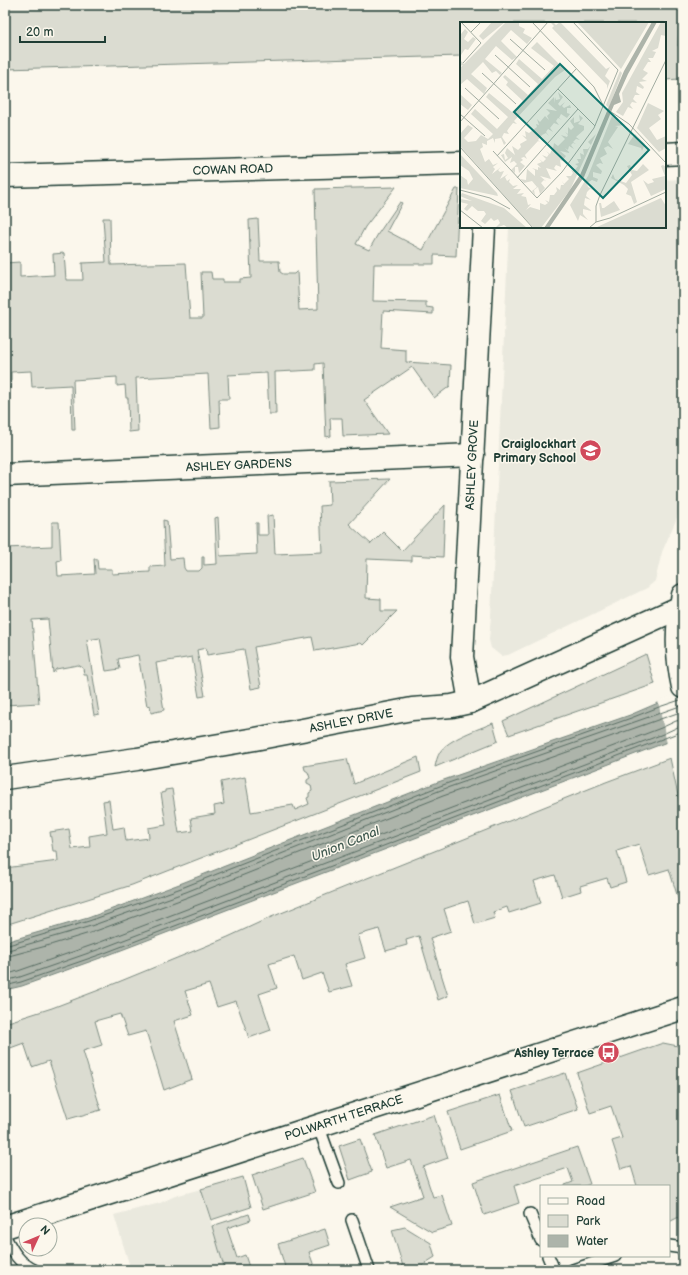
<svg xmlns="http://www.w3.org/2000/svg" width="688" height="1275" font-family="'Balsamiq Sans',sans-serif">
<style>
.built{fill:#eae9de}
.green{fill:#dbdcd1;stroke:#7d8c82}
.water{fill:#adb4aa;stroke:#74847b}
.pier{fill:#fbf7ec}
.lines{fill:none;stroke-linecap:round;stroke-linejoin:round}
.shore{stroke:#586d63;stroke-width:1}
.lane-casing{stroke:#1f3d34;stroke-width:14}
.street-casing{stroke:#1f3d34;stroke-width:25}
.secondary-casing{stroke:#1f3d34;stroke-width:25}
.lane{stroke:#fbf7ec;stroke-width:11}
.street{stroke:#fbf7ec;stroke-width:22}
.secondary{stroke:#fbf7ec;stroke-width:22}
.labels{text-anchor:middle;stroke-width:3;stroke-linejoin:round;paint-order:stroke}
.street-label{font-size:12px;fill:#1f3d34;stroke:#fbf7ec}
.poi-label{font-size:12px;font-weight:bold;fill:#1f3d34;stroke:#fbf7ec;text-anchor:end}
.water-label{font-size:13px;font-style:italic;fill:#425b52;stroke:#fbf7ec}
.inset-road{fill:none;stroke:#a3ada2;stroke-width:1}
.view{fill:#0f766e;fill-opacity:0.15;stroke:#0f766e;stroke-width:2}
.inset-edge{fill:none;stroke:#1f3d34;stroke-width:2}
</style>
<rect width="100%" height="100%" fill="#fbf7ec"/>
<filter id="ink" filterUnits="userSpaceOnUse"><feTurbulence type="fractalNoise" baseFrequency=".025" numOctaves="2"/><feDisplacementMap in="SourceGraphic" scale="8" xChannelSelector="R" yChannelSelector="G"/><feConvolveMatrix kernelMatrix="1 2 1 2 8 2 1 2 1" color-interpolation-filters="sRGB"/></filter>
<g filter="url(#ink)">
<g class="built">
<polygon points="683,179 683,504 662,552 655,581 647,588 508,655 501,656 491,648 489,640 491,616 509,227 665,227 665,180"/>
<polygon points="201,1189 225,1270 131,1270 114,1215 160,1203 175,1196"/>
</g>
<g class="green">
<polygon points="5,5 683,5 683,24 679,24 678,46 683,47 683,75 680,79 665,80 665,23 461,23 461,56 5,69"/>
<polygon points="396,187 365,227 356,244 369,250 378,234 400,202 402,203 387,231 423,250 456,189 459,189 456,256 434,255 434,264 374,264 373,301 426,302 426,307 433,308 433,314 383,311 381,348 406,350 406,362 451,365 450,386 434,398 412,367 364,400 388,434 343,436 342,418 330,418 331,436 326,437 323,363 315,364 315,370 275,372 276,414 269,414 267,373 228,375 229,399 219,399 220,427 211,428 208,374 136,378 138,431 129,432 128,398 126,398 125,385 117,386 117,377 73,380 75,430 72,430 71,385 32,387 31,371 11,372 11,388 5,388 5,263 20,262 20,277 54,275 53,254 64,253 66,280 83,280 82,263 106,262 103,218 110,218 111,265 186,263 190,318 203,318 201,272 211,272 212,279 223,279 223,282 240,282 240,279 251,278 249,220 258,219 260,261 279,261 280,272 283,274 294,274 297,271 299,310 318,309 315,189"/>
<polygon points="390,479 349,524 371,544 383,532 402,551 445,505 443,557 412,555 412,561 367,559 366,598 381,599 381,611 397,611 363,645 361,643 315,651 312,637 254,647 261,687 251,689 244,649 207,655 206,648 197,650 205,696 199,697 192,657 156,663 164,710 151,713 150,705 147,706 138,655 118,659 120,669 106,671 100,638 87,640 99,714 94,715 87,675 84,675 83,668 78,665 56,669 53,673 48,619 32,620 39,703 5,705 5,548 52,546 52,522 59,522 61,560 57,561 58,576 95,574 94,559 97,559 98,569 112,569 112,574 150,572 150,567 165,566 163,520 167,521 170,559 183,558 184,568 186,571 199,571 202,568 202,557 204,557 204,565 217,564 215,518 218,517 220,556 257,554 256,523 258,523 258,535 268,535 267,516 273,515 275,554 322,552 320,506 330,505 329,481"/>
<polygon points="646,654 655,684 509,735 503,721"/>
<path d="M493 723 498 741 435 767C436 762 437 757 440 752 448 739 479 729 493 723Z"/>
<polygon points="418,757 421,772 132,885 5,925 5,868 58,861 57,851 53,851 50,832 69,829 72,849 90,847 89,836 107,833 103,801 109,800 113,829 124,827 126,841 149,838 148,828 166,825 161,793 165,792 165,790 172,789 179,833 193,831 191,818 215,814 214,806 224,804 221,782 245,777 251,812 293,805 295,810 309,804 307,798 309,797 309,793 312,791 311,785 307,783 307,780 310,778 308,772 305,770 304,766 347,759 354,784"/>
<polygon points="670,758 683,819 683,914 669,869 649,875 639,844 617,851 626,882 610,887 607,878 580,886 581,891 562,897 555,875 534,881 541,903 509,913 507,907 493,912 495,918 475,924 468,901 444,909 451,931 430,938 448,996 438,1000 419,936 406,940 407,945 386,951 379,929 358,935 365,958 345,964 352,986 329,992 322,973 302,980 294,956 269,964 277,988 259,994 271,1030 249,1038 236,1001 217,1007 209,984 185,991 193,1015 174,1021 192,1079 164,1090 146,1031 128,1036 120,1014 95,1021 102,1045 83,1051 101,1110 68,1119 49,1061 32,1067 24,1043 5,1050 5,1023 52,1008 99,990 228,937 269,918 355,883 606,782"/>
<polygon points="663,1043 683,1047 683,1215 669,1222 669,1186 637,1186 631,1166 621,1169 612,1141 622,1138 611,1106 590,1113 577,1073"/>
<polygon points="565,1073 578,1109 524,1127 512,1091"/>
<polygon points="500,1095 512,1131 460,1149 448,1112"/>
<polygon points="434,1115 448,1158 423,1167 433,1197 442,1195 452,1226 432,1232 390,1207 423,1196 411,1160 386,1168 375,1135"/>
<polygon points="360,1139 372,1172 350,1180 339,1146"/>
<polygon points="577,1147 590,1184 584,1186 565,1186 565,1185 573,1182 568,1168 514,1186 519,1203 484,1215 473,1182"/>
<polygon points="303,1158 315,1192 263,1209 252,1175"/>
<polygon points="243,1177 251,1207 211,1220 201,1189"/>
<polygon points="249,1214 251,1220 227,1228 237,1258 245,1255 250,1270 225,1270 212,1226"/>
<polygon points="405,1227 431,1243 435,1257 427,1262 418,1270 404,1270 392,1230"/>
<polygon points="325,1229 330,1245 309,1252 315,1269 311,1270 286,1270 278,1244"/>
</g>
<polygon class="water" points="683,695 667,742 103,957 22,986 5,990 5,942 88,918 182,883 438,782 630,715 658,703"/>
<polygon class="pier" points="683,693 683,737 667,744 658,701"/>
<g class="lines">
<g class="shore">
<polyline points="5,946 89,921 184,887 440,786 631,718 659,707 683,699"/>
<polyline points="5,951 91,926 186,892 441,790 683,705"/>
<polyline points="5,957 50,945 93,932 188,897 443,796 683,711"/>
<polyline points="5,975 18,971 98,943 661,728 676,721 683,720"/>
<polyline points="5,981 20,977 100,949 663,734 678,727 683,726"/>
<polyline points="5,986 21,982 102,954 683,731"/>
</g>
<defs>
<g id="lane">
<polyline points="318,1125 339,1183"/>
<polyline points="530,1214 541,1240"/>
<polyline points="352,1220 369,1270"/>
<path d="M5 1237C13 1252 19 1263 34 1270"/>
<polyline points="669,1246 683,1248"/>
<polyline points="548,1256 554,1270"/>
<polyline points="573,1270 615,1256"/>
</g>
<g id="street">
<polyline points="665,154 683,153"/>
<path id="s1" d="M5 176 461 163"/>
<path id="s2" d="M5 475 473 455"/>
<path id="s3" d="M470 702 462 657 484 227"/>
<path id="s4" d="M5 778 137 759 255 739 412 709 452 706 470 702 488 694 683 606"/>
</g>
<g id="secondary">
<path d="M683 595C676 625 676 656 683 687"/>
<path id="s5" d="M5 1227 683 1008"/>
</g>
</defs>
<use href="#lane" class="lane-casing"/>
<use href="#street" class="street-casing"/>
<use href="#secondary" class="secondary-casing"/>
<use href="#lane" class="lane"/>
<use href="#street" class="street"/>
<use href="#secondary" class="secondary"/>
</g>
</g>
<defs>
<symbol id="school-disc" viewBox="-11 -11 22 22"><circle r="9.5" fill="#d1495b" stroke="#fbf7ec"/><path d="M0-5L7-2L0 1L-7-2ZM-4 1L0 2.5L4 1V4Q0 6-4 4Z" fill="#fff"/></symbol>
<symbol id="bus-disc" viewBox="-11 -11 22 22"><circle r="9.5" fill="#d1495b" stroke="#fbf7ec"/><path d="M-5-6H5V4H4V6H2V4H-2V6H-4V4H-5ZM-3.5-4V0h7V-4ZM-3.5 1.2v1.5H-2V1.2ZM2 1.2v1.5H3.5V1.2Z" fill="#fff"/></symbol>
</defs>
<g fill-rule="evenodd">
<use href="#school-disc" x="578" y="438" width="25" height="25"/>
<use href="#bus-disc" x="596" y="1040" width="25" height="25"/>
</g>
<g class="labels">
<g class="street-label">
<text dy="4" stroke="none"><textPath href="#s1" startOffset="228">COWAN ROAD</textPath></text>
<text dy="4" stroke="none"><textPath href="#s2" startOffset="234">ASHLEY GARDENS</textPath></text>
<text dy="4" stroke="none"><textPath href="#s3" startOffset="238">ASHLEY GROVE</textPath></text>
<text dy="4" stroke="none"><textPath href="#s4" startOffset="351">ASHLEY DRIVE</textPath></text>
<text dy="4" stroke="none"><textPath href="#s5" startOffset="356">POLWARTH TERRACE</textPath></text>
</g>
<g class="poi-label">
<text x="576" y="448">Craiglockhart<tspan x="576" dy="14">Primary School</tspan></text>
<text x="594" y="1057">Ashley Terrace</text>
</g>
<g class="water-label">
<text transform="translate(345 843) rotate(-22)" y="5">Union Canal</text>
</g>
</g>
<g transform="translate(460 22)">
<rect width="206" height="206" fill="#fbf7ec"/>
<path d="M32 0H45L23 18 19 14ZM46 0H59V4L65 7 63 11 72 16 67 22 51 8 41 19 57 35 52 38 36 24 25 37 42 51 40 53 36 49 32 51 23 40 11 52 27 66 24 72 7 57 0 63V46L3 43 0 44V38L4 42ZM93 0 96 3 100 0 146 47 150 45 145 54 150 59 147 67V63L92 6 94 4 91 1ZM121 0H189L161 47 118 1ZM201 0H206V14L201 13 198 26 192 29 196 30 193 36H188L191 40H188L183 48 188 51 182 57 187 59 179 60 184 65 183 67 177 64 176 70 180 73H175L173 77 177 81 172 80 170 83 173 87 168 85 163 94 156 90 163 80 162 71ZM5 7 8 10 4 17 8 20 13 15 16 17 8 28 5 27 1 33V12ZM77 20 105 48 95 55 54 99 57 102 53 101 49 106 47 109 49 112 44 111 42 115 46 121 44 123 41 116 35 117V121L33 116 27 119V123L22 121 23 125 20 127 25 140 29 137 33 143 38 141 33 145 35 147 32 152 41 145 38 148 40 150 44 149 40 157 48 152 45 155 47 159 50 157 49 160 53 164 58 163 53 167H61L57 172 64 171 61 174 66 175 68 183 71 182 66 188 70 185 80 188V181L85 183 88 181 85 178 89 180 90 173H94L97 169 96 165 100 168 101 163H104L102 159 104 162 109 157 106 154H111L113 151 111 148 114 149 118 144 115 142 119 141 117 137H121L120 131 124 133 123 127H128L131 123 128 120 136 112 110 168 81 206H74L66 198 0 124V112L8 103 13 106 4 116 8 120 16 119 21 113 28 117 33 112 11 92 15 87 37 107 48 95 26 75 29 71 52 90 63 79 46 63 48 60 43 55 45 53 68 73 78 62 56 42 59 37 82 57 94 44 71 26ZM160 49 162 51 149 86 146 83ZM98 70 103 75 98 82 100 84 105 80 102 84 104 86 110 83 111 86H107V91L110 92 107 96 101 92 99 96 102 98 98 96 96 99 99 103 94 101 90 106 93 110 88 107 86 110 89 114 86 111 82 113 78 118 80 120 78 119 65 133 67 137 64 135 61 136 63 138 60 140 65 144 59 151 58 145H55V151L51 148 57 142 54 139 50 141 52 135 45 140 41 133 44 132 45 138 48 136 45 131 47 126 55 133 52 124 58 128 61 125 60 122 67 118 62 113 66 115 65 109 69 111 77 105 76 102 79 103 77 97 80 100 85 94 89 98 87 94 90 91 86 87 97 89 88 81 94 75 95 81V75L96 78 100 77ZM0 72 12 83 8 88 0 82ZM188 81 204 89 198 93 201 97 189 106 197 118 206 114V126L199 130 177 106ZM119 93 123 96 118 102 124 104V108L116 115 120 118 116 117 113 120 116 122 113 121 111 123 114 127 109 124 108 128 105 126 110 131 100 129 106 134 103 138 105 140 100 138 101 145 96 143 94 146 97 149 86 146 91 157 80 154 87 160 84 158 81 161 85 166 80 172 78 165 74 168 75 173 72 169 77 165 72 159 64 161 60 157 66 158 67 147 75 154V148L72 146 78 148V145L81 146 77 142 82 140 79 137 83 140 86 137 82 133 87 135 89 132 86 129 90 132 92 127 90 125 93 126 94 121 98 124 105 117 101 113 107 115 108 113 105 110 108 112V105L111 108 114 105 110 99 114 95V101L120 99ZM152 94 165 103 155 104 158 105 148 120 153 127 148 124 144 126 147 132 140 136 143 142 140 141 136 143 142 149 141 152 133 150V155L138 157 137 160 132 158 127 161 128 165 134 168 130 167 127 170 126 174 131 178 125 176 124 183 132 189 123 187V192L128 198 120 193 118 199 110 183 128 154ZM175 112 185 122 182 129 181 126 168 122ZM0 132 37 171 38 174 0 166V153L7 158 8 163 13 157 9 149 0 143ZM183 142 189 148 171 160 177 180 174 182 171 174 166 172 168 167 164 163 151 156 153 152 155 157 166 161 172 153 167 144 170 143 172 148 177 149ZM203 143 206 145V167L191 174 183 158 188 162 194 160 192 157 205 154 201 144ZM2 171 44 186 67 206H48L44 203 35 206 40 201 38 197 34 199 31 196 25 202 21 199 26 192 24 189H18L12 184 7 189 4 187 8 182 0 180V177L12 179 0 174ZM201 176 206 184V206L137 205ZM154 179 160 188 141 195 139 181H141L142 186H144Z" fill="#dbdcd1"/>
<path d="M192 0H197L168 52 159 72 161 80 154 83 124 155 89 206H84L120 153 164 49Z" fill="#adb4aa"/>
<path class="inset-road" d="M1 0 21 21 3 41M72 0 134 65 144 85 169 102 206 141M11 10 21 0M50 17 85 48M35 33 70 65M22 51 56 82M5 66 39 97M98 67 135 104M0 92 25 114M0 100 88 0M0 125 73 206M33 129 77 176 102 150 134 106 158 48 113 0M37 134 116 47M57 156 118 87M0 168 30 176 50 187M0 188 23 206M136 200V184L140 173 206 38M129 206 136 200 150 196 206 170"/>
<path class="view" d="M100 42 189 128 143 176 54 90Z"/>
<rect width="206" height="206" class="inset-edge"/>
</g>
<rect width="688" height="1275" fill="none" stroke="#fbf7ec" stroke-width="20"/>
<rect x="10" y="10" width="668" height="1255" fill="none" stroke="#1f3d34" stroke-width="1.5" filter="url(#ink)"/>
<rect x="540" y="1185" width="130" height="72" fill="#fbf7ec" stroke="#a3ada2"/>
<rect x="548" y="1198" width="20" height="6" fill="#fbf7ec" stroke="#a3ada2"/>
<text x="576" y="1205" font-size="12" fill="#1f3d34">Road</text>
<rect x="548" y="1215" width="20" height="12" fill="#dbdcd1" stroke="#a3ada2"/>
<text x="576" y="1225" font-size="12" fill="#1f3d34">Park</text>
<rect x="548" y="1235" width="20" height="12" fill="#adb4aa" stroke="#a3ada2"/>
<text x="576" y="1245" font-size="12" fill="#1f3d34">Water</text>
<g transform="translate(38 1237) rotate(46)"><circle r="19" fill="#fbf7ec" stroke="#a3ada2"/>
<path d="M0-3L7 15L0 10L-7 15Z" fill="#d1495b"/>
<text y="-6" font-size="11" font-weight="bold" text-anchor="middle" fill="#1f3d34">N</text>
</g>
<path d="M20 36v6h85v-6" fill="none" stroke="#1f3d34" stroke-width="2"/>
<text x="26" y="36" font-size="12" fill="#1f3d34" stroke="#fbf7ec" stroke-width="3" paint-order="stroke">20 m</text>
</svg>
